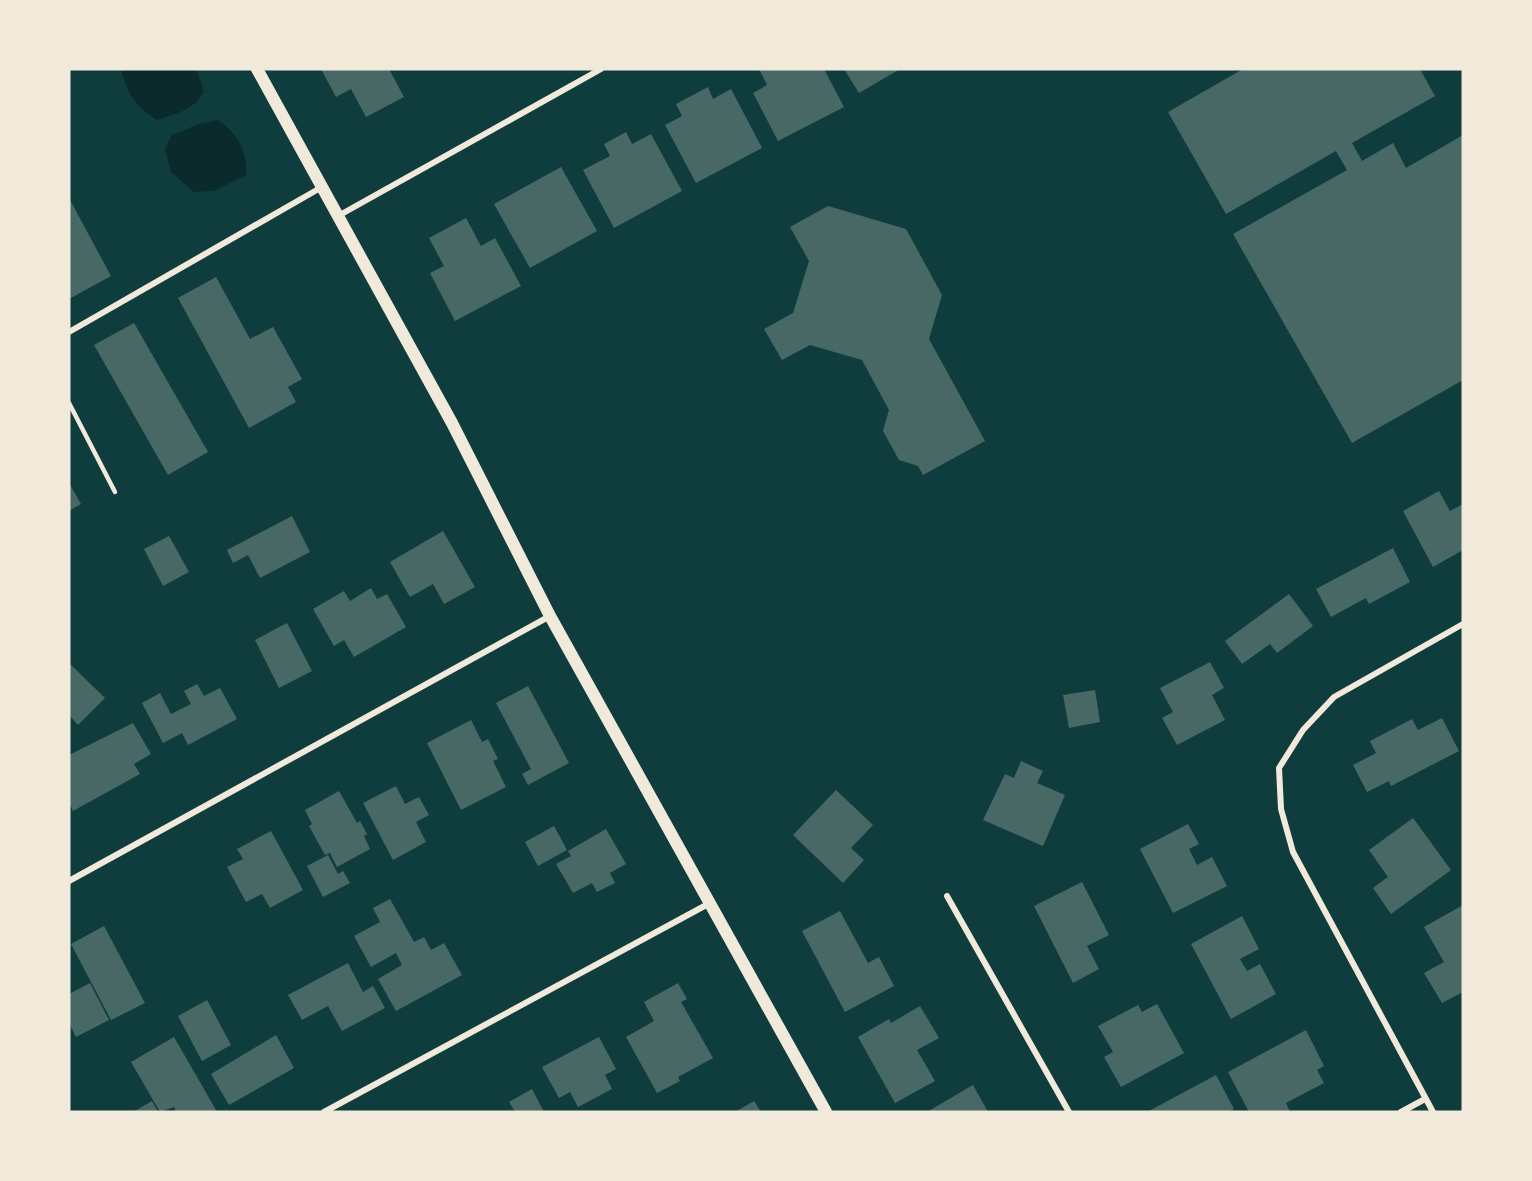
<svg xmlns="http://www.w3.org/2000/svg" width="1532" height="1181" font-family="Jost,sans-serif">
<style>
.water{fill:#0a2a2b}
.building{fill:#486865}
.lines{fill:none;stroke-linecap:round;stroke-linejoin:round}
.service{stroke:#f1e9da;stroke-width:4.5}
.minor{stroke:#f1e9da;stroke-width:6}
.secondary{stroke:#f1e9da;stroke-width:12}
</style>
<rect width="100%" height="100%" fill="#0f3d3e"/>
<g class="water">
<path d="M121 69H196L204 91C195 110 175 114 157 120 134 105 128 95 121 69Z"/>
<path d="M218 120C237 133 248 151 246 175L214 191 194 192 171 172 165 149 172 135 199 124Z"/>
</g>
<g class="building">
<polygon points="321,69 389,69 404,97 366,117 351,89 336,97"/>
<polygon points="759,69 824,69 844,107 778,141 753,93 767,85"/>
<polygon points="844,69 900,69 859,93"/>
<polygon points="1243,69 1420,69 1435,96 1352,143 1362,161 1393,143 1406,168 1463,135 1463,380 1352,443 1233,234 1347,170 1336,151 1226,214 1168,112"/>
<polygon points="708,87 713,99 731,89 762,148 696,183 665,125 682,116 676,104"/>
<polygon points="626,132 632,144 651,134 682,191 614,228 583,170 610,156 604,144"/>
<polygon points="561,167 597,231 530,268 494,204"/>
<polygon points="69,198 111,276 69,299"/>
<polygon points="828,206 906,229 942,295 929,339 985,441 923,475 918,466 899,460 883,431 889,410 862,360 810,345 782,360 764,329 793,313 809,261 790,227"/>
<polygon points="466,218 481,246 495,238 521,286 455,321 430,273 444,266 429,238"/>
<polygon points="216,277 250,339 273,327 302,379 288,387 296,402 249,428 178,298"/>
<polygon points="134,323 208,452 168,475 94,345"/>
<polygon points="69,483 81,504 69,511"/>
<polygon points="1439,491 1450,511 1463,504 1463,550 1433,567 1403,511"/>
<polygon points="292,516 310,552 260,578 248,555 233,563 227,550"/>
<polygon points="443,531 475,587 444,604 433,584 410,597 390,562"/>
<polygon points="169,536 189,572 163,586 144,549"/>
<polygon points="1393,548 1410,582 1369,604 1366,598 1331,617 1316,589"/>
<polygon points="371,588 377,599 387,594 406,627 354,657 344,640 334,646 313,609 344,591 350,601"/>
<polygon points="1289,594 1313,626 1277,653 1270,644 1242,664 1225,641"/>
<polygon points="287,623 312,671 279,688 255,640"/>
<polygon points="1210,662 1224,688 1212,695 1225,720 1177,745 1162,718 1173,712 1160,688"/>
<polygon points="69,663 105,698 78,725 69,715"/>
<polygon points="197,684 204,696 220,688 237,719 188,745 182,733 163,743 142,703 160,693 171,714 191,704 184,691"/>
<polygon points="528,686 569,763 528,785 522,774 531,769 496,703"/>
<polygon points="1095,690 1100,722 1069,728 1063,695"/>
<polygon points="1442,718 1459,751 1391,786 1389,781 1367,792 1353,765 1376,753 1370,741 1412,719 1418,730"/>
<polygon points="471,720 482,742 488,739 498,759 493,761 506,787 461,810 427,743"/>
<polygon points="133,723 151,754 134,764 140,774 73,811 69,803 69,755"/>
<polygon points="1021,761 1043,771 1037,783 1065,795 1043,846 983,820 1005,774 1014,778"/>
<polygon points="396,786 405,804 419,797 429,815 416,822 426,842 393,860 363,803"/>
<polygon points="836,790 873,825 851,848 864,860 843,883 793,835"/>
<polygon points="339,791 357,823 360,821 367,834 364,836 370,849 337,867 330,853 325,855 309,826 312,824 305,810"/>
<polygon points="1413,818 1451,870 1391,914 1373,888 1388,877 1369,850"/>
<polygon points="1188,824 1199,844 1189,849 1197,865 1212,857 1227,886 1173,913 1140,849"/>
<polygon points="554,826 567,850 538,866 525,842"/>
<polygon points="606,829 626,864 610,873 615,883 597,892 592,883 573,893 556,864 571,856 568,851"/>
<polygon points="271,831 303,890 270,908 262,894 246,902 227,867 243,859 237,849"/>
<polygon points="328,855 338,874 343,871 350,883 323,897 307,866"/>
<polygon points="1082,882 1109,935 1087,946 1099,969 1073,983 1034,906"/>
<polygon points="390,899 414,942 424,937 431,950 444,943 462,975 396,1011 378,979 402,965 396,953 371,967 354,936 380,922 373,908"/>
<polygon points="1463,905 1463,992 1442,1003 1424,973 1444,962 1424,927"/>
<polygon points="840,911 868,963 879,957 894,986 845,1012 802,931"/>
<polygon points="1242,916 1259,949 1240,959 1247,971 1260,964 1276,994 1231,1019 1191,944"/>
<polygon points="104,926 145,1003 111,1020 71,944"/>
<polygon points="348,963 363,992 373,986 385,1008 342,1031 328,1006 302,1020 288,995"/>
<polygon points="90,983 109,1020 76,1037 69,1023 69,994"/>
<polygon points="678,983 687,999 681,1002 713,1058 678,1077 680,1081 657,1093 626,1037 654,1021 644,1002"/>
<polygon points="207,1000 231,1045 202,1061 178,1016"/>
<polygon points="1157,1004 1184,1053 1121,1087 1104,1057 1113,1052 1098,1026 1138,1005 1142,1012"/>
<polygon points="920,1006 939,1038 917,1050 935,1081 895,1103 858,1037 889,1019 891,1023"/>
<polygon points="1306,1030 1324,1066 1317,1070 1324,1083 1286,1103 1290,1112 1249,1112 1228,1072"/>
<polygon points="276,1035 294,1068 229,1105 211,1074"/>
<polygon points="174,1037 216,1110 213,1112 176,1112 174,1107 160,1112 131,1062"/>
<polygon points="599,1037 616,1069 605,1075 612,1089 578,1107 570,1092 559,1098 542,1067"/>
<polygon points="1216,1075 1234,1109 1228,1112 1147,1112"/>
<polygon points="973,1085 988,1112 927,1112"/>
<polygon points="532,1089 544,1112 515,1112 509,1102"/>
<polygon points="152,1101 158,1112 133,1112"/>
<polygon points="754,1101 761,1112 735,1112"/>
</g>
<g class="lines">
<polyline class="service" points="69,403 115,492"/>
<g class="minor">
<polyline points="338,216 601,69"/>
<polyline points="69,332 322,187"/>
<polyline points="69,881 550,616"/>
<polyline points="947,896 1069,1112"/>
<polyline points="324,1112 710,903"/>
<polyline points="1401,1112 1425,1099"/>
<polyline points="1433,1112 1293,852 1281,809 1279,768 1303,730 1334,697 1463,624"/>
</g>
<polyline class="secondary" points="257,69 452,423 550,616 826,1112"/>
</g>
<rect width="1532" height="1181" fill="none" stroke="#f1e9da" stroke-width="141"/>
</svg>
